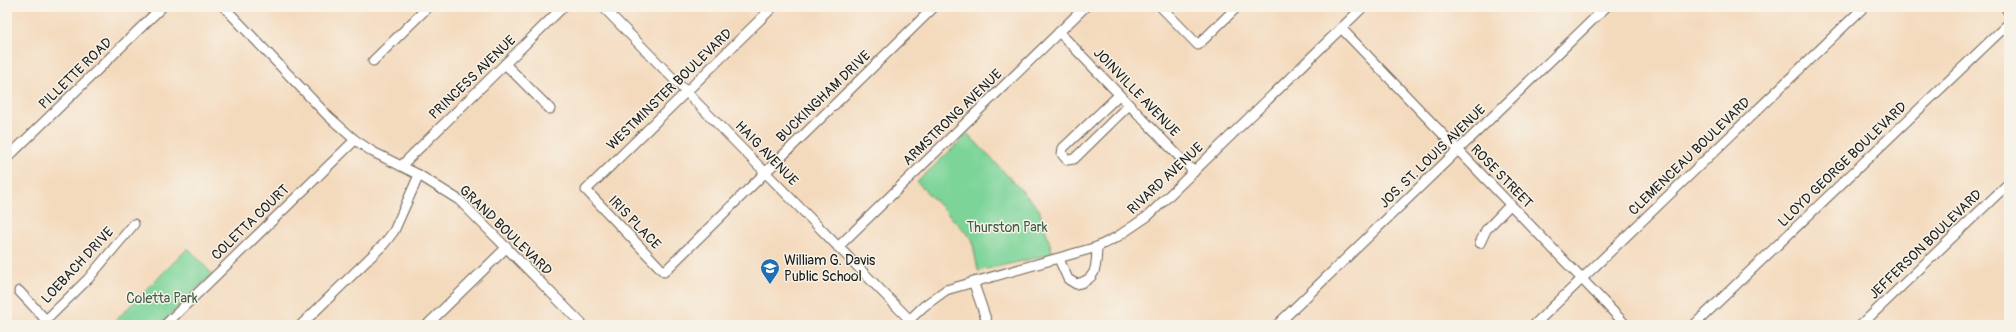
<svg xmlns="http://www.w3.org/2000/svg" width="2016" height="332" font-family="Pangolin,sans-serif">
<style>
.green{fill:#7cd499;stroke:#4c785a}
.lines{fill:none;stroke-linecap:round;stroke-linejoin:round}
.minor-casing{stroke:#685e54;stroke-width:11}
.major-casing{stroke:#685e54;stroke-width:14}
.minor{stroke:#fff;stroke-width:9}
.major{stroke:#fff;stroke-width:12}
.labels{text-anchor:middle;stroke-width:3;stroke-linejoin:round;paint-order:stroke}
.street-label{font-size:14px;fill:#1c1c1c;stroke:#f7f3e8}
.park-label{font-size:14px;fill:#3e5c48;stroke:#f7f3e8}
.poi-label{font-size:14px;fill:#1c1c1c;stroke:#f7f3e8;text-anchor:start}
</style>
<rect width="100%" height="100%" fill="#f7f3e8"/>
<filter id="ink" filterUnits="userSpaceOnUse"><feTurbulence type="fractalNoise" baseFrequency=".025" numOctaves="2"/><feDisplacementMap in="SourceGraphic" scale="8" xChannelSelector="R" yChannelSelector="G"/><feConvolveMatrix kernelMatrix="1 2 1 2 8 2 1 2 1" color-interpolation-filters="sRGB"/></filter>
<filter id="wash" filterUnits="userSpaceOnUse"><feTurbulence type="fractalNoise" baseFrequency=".012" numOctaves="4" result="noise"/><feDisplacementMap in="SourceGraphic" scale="16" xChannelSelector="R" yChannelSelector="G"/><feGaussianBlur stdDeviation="0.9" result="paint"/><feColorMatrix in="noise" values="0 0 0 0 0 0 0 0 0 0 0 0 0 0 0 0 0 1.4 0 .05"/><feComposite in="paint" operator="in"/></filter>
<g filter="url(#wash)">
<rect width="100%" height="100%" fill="#f4dabd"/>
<g class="green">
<polygon points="968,134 1039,209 1053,254 978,271 972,239 917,182"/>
<polygon points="188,248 212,274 160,325 113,325 113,323"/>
</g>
</g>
<g filter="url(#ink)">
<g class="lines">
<defs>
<g id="minor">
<polyline points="224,7 328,116 355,140 373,152 419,175 459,200 583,325"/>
<polyline points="603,7 910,320"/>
<polyline points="773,7 586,190 664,272 934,7"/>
<polyline points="1161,7 1198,45 1237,7"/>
<polyline points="1341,28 1626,325"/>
<polyline points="1059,32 1194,172"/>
<polyline points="373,61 428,7"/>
<polyline points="505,64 550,109"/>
<polyline points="1119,95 1063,148 1062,154 1067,160 1074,159 1129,105"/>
<polyline points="7,158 162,7"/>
<polyline points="401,166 563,7"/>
<polyline points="1480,243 1486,230 1510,205"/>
<polyline points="838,247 1085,7"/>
<path d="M1059 259 1068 279 1076 284C1098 280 1096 265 1097 247"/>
<polyline points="973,281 988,325"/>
<polyline points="19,291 46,320"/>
<polyline points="41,325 88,279 134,224"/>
<polyline points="165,325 355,140"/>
<polyline points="301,325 384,244 394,231 419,175"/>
<polyline points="427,325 507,247"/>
<polyline points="904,325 924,306 946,290 1097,247 1117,237 1148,216 1363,7"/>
<polyline points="1277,325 1606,7"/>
<polyline points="1534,325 1864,7"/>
<polyline points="1694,325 2009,23"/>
<polyline points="1861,325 2009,183"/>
</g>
<polyline id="major" points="2007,7 2009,10"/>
</defs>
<use href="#minor" class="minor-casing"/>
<use href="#major" class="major-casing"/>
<use href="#minor" class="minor"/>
<use href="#major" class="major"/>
</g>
</g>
<defs>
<symbol id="school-pin" viewBox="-11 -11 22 30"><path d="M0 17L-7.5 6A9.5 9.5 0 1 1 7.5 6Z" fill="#1f6fb2" stroke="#f7f3e8"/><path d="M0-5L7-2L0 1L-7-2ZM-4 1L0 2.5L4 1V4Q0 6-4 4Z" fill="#fff"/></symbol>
</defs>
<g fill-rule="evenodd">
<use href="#school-pin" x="759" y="257" width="22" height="30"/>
</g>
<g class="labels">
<g class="street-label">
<text transform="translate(75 73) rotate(-44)" y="5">PILLETTE ROAD</text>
<text transform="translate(472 77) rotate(-44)" y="5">PRINCESS AVENUE</text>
<text transform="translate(669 89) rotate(-44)" y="5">WESTMINSTER BOULEVARD</text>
<text transform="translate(1137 92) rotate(46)" y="5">JOINVILLE AVENUE</text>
<text transform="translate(823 96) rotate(-44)" y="5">BUCKINGHAM DRIVE</text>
<text transform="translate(952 117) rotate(-44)" y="5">ARMSTRONG AVENUE</text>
<text transform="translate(767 153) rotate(46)" y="5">HAIG AVENUE</text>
<text transform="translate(1432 156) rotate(-44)" y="5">JOS. ST. LOUIS AVENUE</text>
<text transform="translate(1689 156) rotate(-44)" y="5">CLEMENCEAU BOULEVARD</text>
<text transform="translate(1842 164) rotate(-44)" y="5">LLOYD GEORGE BOULEVARD</text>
<text transform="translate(1502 176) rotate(46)" y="5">ROSE STREET</text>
<text transform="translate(1165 178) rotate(-43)" y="5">RIVARD AVENUE</text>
<text transform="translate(250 222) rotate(-44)" y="5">COLETTA COURT</text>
<text transform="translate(635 222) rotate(46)" y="5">IRIS PLACE</text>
<text transform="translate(506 230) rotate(44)" y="5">GRAND BOULEVARD</text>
<text transform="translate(1925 244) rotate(-44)" y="5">JEFFERSON BOULEVARD</text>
<text transform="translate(77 265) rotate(-47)" y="5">LOEBACH DRIVE</text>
</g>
<g class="park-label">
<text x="1007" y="232">Thurston Park</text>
<text x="162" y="303">Coletta Park</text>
</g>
<g class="poi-label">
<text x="784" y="265">William G. Davis<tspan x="784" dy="16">Public School</tspan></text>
</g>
</g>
<rect width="2016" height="332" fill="none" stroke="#f7f3e8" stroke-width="24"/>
</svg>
